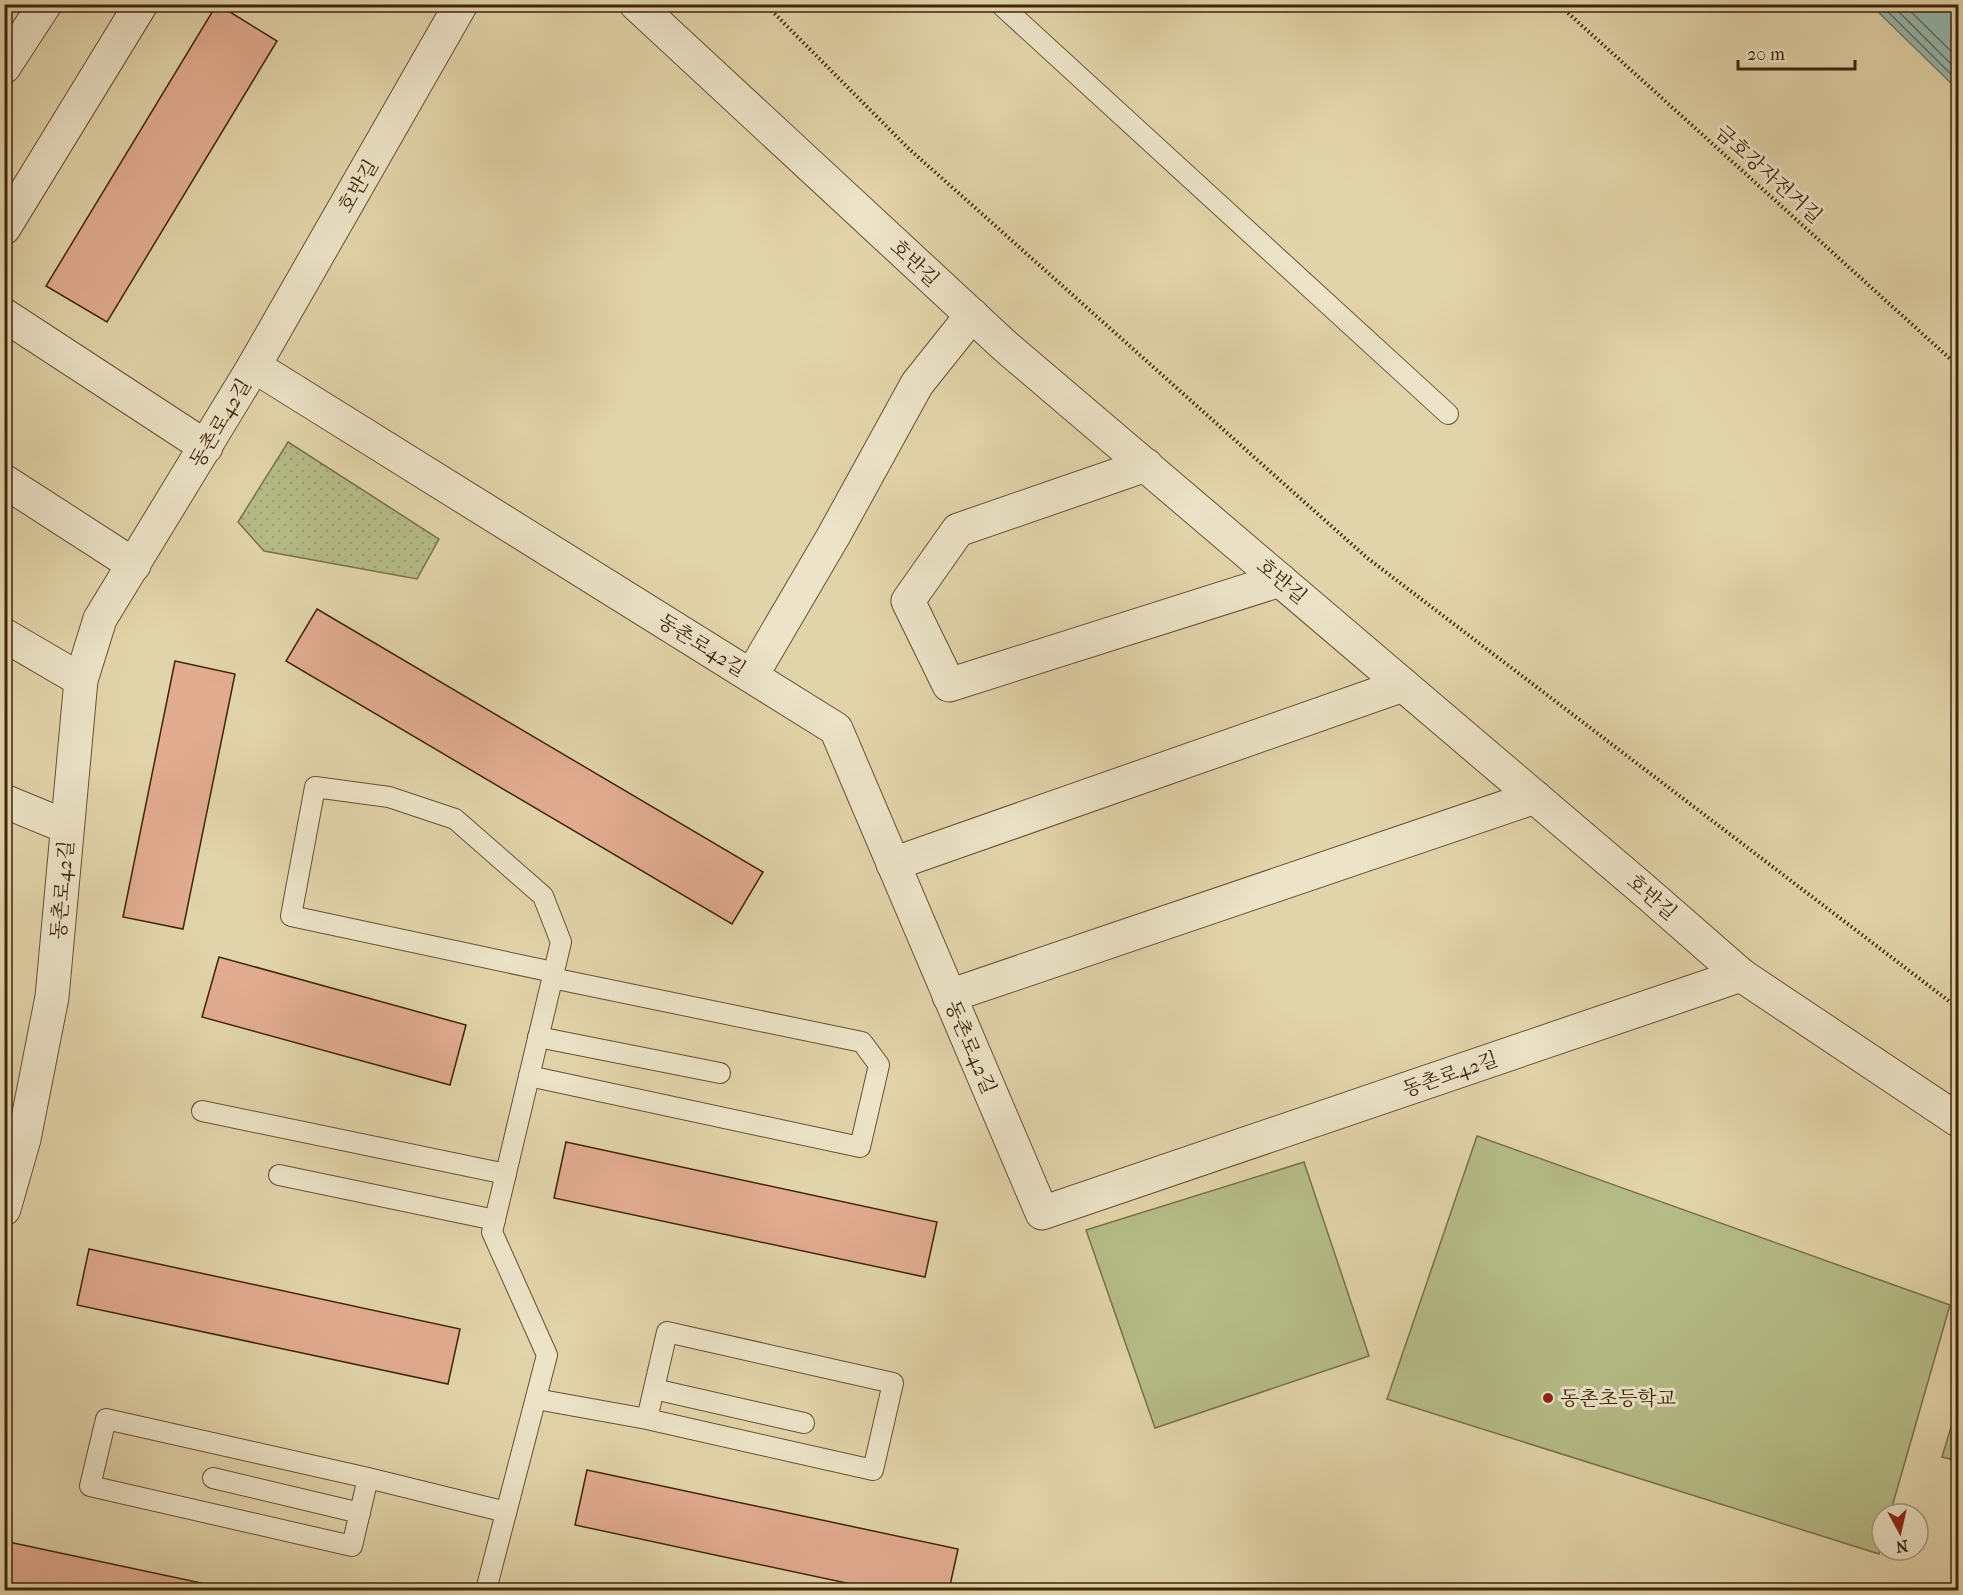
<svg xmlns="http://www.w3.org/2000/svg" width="1963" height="1595" font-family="'IM FELL French Canon','Noto Serif KR',serif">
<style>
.green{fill:url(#green-dots);stroke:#7a704a;stroke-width:1.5}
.pitch{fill:#b5bc87;stroke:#7a704a;stroke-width:1.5}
.water{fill:#95b7af;stroke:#737c6e;stroke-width:1.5}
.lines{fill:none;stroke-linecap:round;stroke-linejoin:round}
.shore{stroke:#6a6e5e;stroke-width:1.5}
.building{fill:#e2ac91;stroke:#40240c;stroke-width:1.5}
.service-casing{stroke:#685034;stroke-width:22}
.minor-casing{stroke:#685034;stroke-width:35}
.path{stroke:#40240c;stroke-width:4;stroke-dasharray:1.5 3;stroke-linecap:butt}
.service{stroke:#ece3c8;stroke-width:20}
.minor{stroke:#ece3c8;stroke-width:33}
.poi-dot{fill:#8f2418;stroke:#ece3c8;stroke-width:2}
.labels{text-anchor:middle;stroke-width:6;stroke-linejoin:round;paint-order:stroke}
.street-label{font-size:20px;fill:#40240c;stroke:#ece3c8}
.poi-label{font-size:20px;fill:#40240c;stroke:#ece3c8;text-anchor:start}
</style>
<defs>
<pattern id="green-dots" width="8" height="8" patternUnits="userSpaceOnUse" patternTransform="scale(1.5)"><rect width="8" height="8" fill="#b5bc87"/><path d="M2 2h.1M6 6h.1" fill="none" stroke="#9da173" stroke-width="1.8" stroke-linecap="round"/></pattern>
</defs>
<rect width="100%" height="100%" fill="#e2d4aa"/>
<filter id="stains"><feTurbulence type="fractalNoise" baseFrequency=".00333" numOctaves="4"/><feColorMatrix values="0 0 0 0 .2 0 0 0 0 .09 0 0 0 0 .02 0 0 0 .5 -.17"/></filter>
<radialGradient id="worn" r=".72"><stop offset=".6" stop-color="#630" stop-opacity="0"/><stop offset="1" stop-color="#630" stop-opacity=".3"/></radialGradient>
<polygon class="green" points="288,442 439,539 417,579 264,551 238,522"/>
<g class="pitch">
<polygon points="1477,1136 1950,1305 1890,1514 1882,1514 1882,1542 1879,1554 1387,1399"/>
<polygon points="1304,1162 1369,1356 1155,1428 1086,1230"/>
<polygon points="1958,1404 1958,1461 1942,1457"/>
</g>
<polygon class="water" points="1871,5 1958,5 1958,90"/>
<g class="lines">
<g class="shore">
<polyline points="1880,4 1958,81"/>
<polyline points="1891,4 1958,71"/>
<polyline points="1903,4 1958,58"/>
</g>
</g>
<g class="building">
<polygon points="217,4 277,41 107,322 46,286"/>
<polygon points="317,609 763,872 732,924 286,661"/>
<polygon points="175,661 235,674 183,929 123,917"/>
<polygon points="219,957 466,1025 450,1085 202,1017"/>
<polygon points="566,1142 937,1222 925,1277 554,1198"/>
<polygon points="89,1249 460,1329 448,1384 77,1305"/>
<polygon points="587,1470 958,1549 949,1590 879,1590 575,1525"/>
<polygon points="4,1541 234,1590 4,1590"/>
</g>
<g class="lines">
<defs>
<g id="service">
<polyline points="1000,4 1448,414"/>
<polyline points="538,1037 720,1073"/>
<polyline points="529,1076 860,1147 879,1065 862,1042 552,978"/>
<polyline points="202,1111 506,1174"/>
<polyline points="279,1175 495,1220"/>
<polyline points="654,1389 804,1423"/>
<polyline points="536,1399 647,1419 667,1332 893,1383 873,1470 647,1419"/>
<polyline points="213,1478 360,1513"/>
<polyline points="368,1478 352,1546 90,1486 106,1419 368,1478 506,1512"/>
<polyline points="486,1590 547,1355 492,1232 561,942 543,896 455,819 389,797 315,787 291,916 553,972"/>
</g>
<g id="minor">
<polyline points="636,4 1005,346 1645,891 1741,975 1958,1120"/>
<polyline points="4,67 45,4"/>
<polyline points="4,228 141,4"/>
<polyline points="4,315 206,447"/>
<polyline points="254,366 836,729 1042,1213 1741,975"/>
<polyline points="1146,465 958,530 908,601 949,685 1280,580"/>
<polyline points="4,481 134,565"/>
<polyline points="4,635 81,680"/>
<polyline points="752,675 834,535 917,384 972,315"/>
<polyline points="4,801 67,827"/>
<polyline points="893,864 1403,685"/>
<polyline points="949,996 1535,797"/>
<polyline points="4,1209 24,1139 52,997 81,680 100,619 254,366 461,4"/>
</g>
</defs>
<use href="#service" class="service-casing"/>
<use href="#minor" class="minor-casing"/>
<g class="path">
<polyline points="765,4 907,147 1366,557 1958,1008"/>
<polyline points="1558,4 1958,366"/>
</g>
<use href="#service" class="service"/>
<use href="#minor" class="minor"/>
</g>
<circle class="poi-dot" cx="1548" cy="1398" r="6"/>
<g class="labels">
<g class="street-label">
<text transform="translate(1769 174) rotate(42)" y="7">금호강자전거길</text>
<text transform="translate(358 186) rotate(-60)" y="7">호반길</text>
<text transform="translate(915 263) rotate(43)" y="7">호반길</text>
<text transform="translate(220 423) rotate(-59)" y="7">동촌로42길</text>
<text transform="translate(1282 581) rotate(40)" y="7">호반길</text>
<text transform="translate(702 645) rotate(32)" y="7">동촌로42길</text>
<text transform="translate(62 890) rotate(-85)" y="7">동촌로42길</text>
<text transform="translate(1652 897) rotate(41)" y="7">호반길</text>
<text transform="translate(971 1047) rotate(67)" y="7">동촌로42길</text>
<text transform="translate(1450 1074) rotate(-19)" y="7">동촌로42길</text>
</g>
<g class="poi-label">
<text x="1560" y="1405">동촌초등학교</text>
</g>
</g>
<rect width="1963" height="1595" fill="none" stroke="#e2d4aa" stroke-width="24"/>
<rect x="6" y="6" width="1951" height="1583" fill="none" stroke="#40240c" stroke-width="3"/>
<rect x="12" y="12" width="1939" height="1571" fill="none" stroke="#40240c" stroke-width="1.5"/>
<g transform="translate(1900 1532) rotate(172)"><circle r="28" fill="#ece3c8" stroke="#a7977d" stroke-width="1.5"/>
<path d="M0-4.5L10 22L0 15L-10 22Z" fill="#8f2418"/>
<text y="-9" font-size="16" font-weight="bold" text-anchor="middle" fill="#40240c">N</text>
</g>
<path d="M1738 60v9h117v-9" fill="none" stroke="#40240c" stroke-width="3"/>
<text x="1747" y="60" font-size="18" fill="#40240c" stroke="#ece3c8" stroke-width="4.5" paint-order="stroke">20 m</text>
<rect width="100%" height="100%" filter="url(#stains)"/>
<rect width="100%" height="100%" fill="url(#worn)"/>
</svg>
